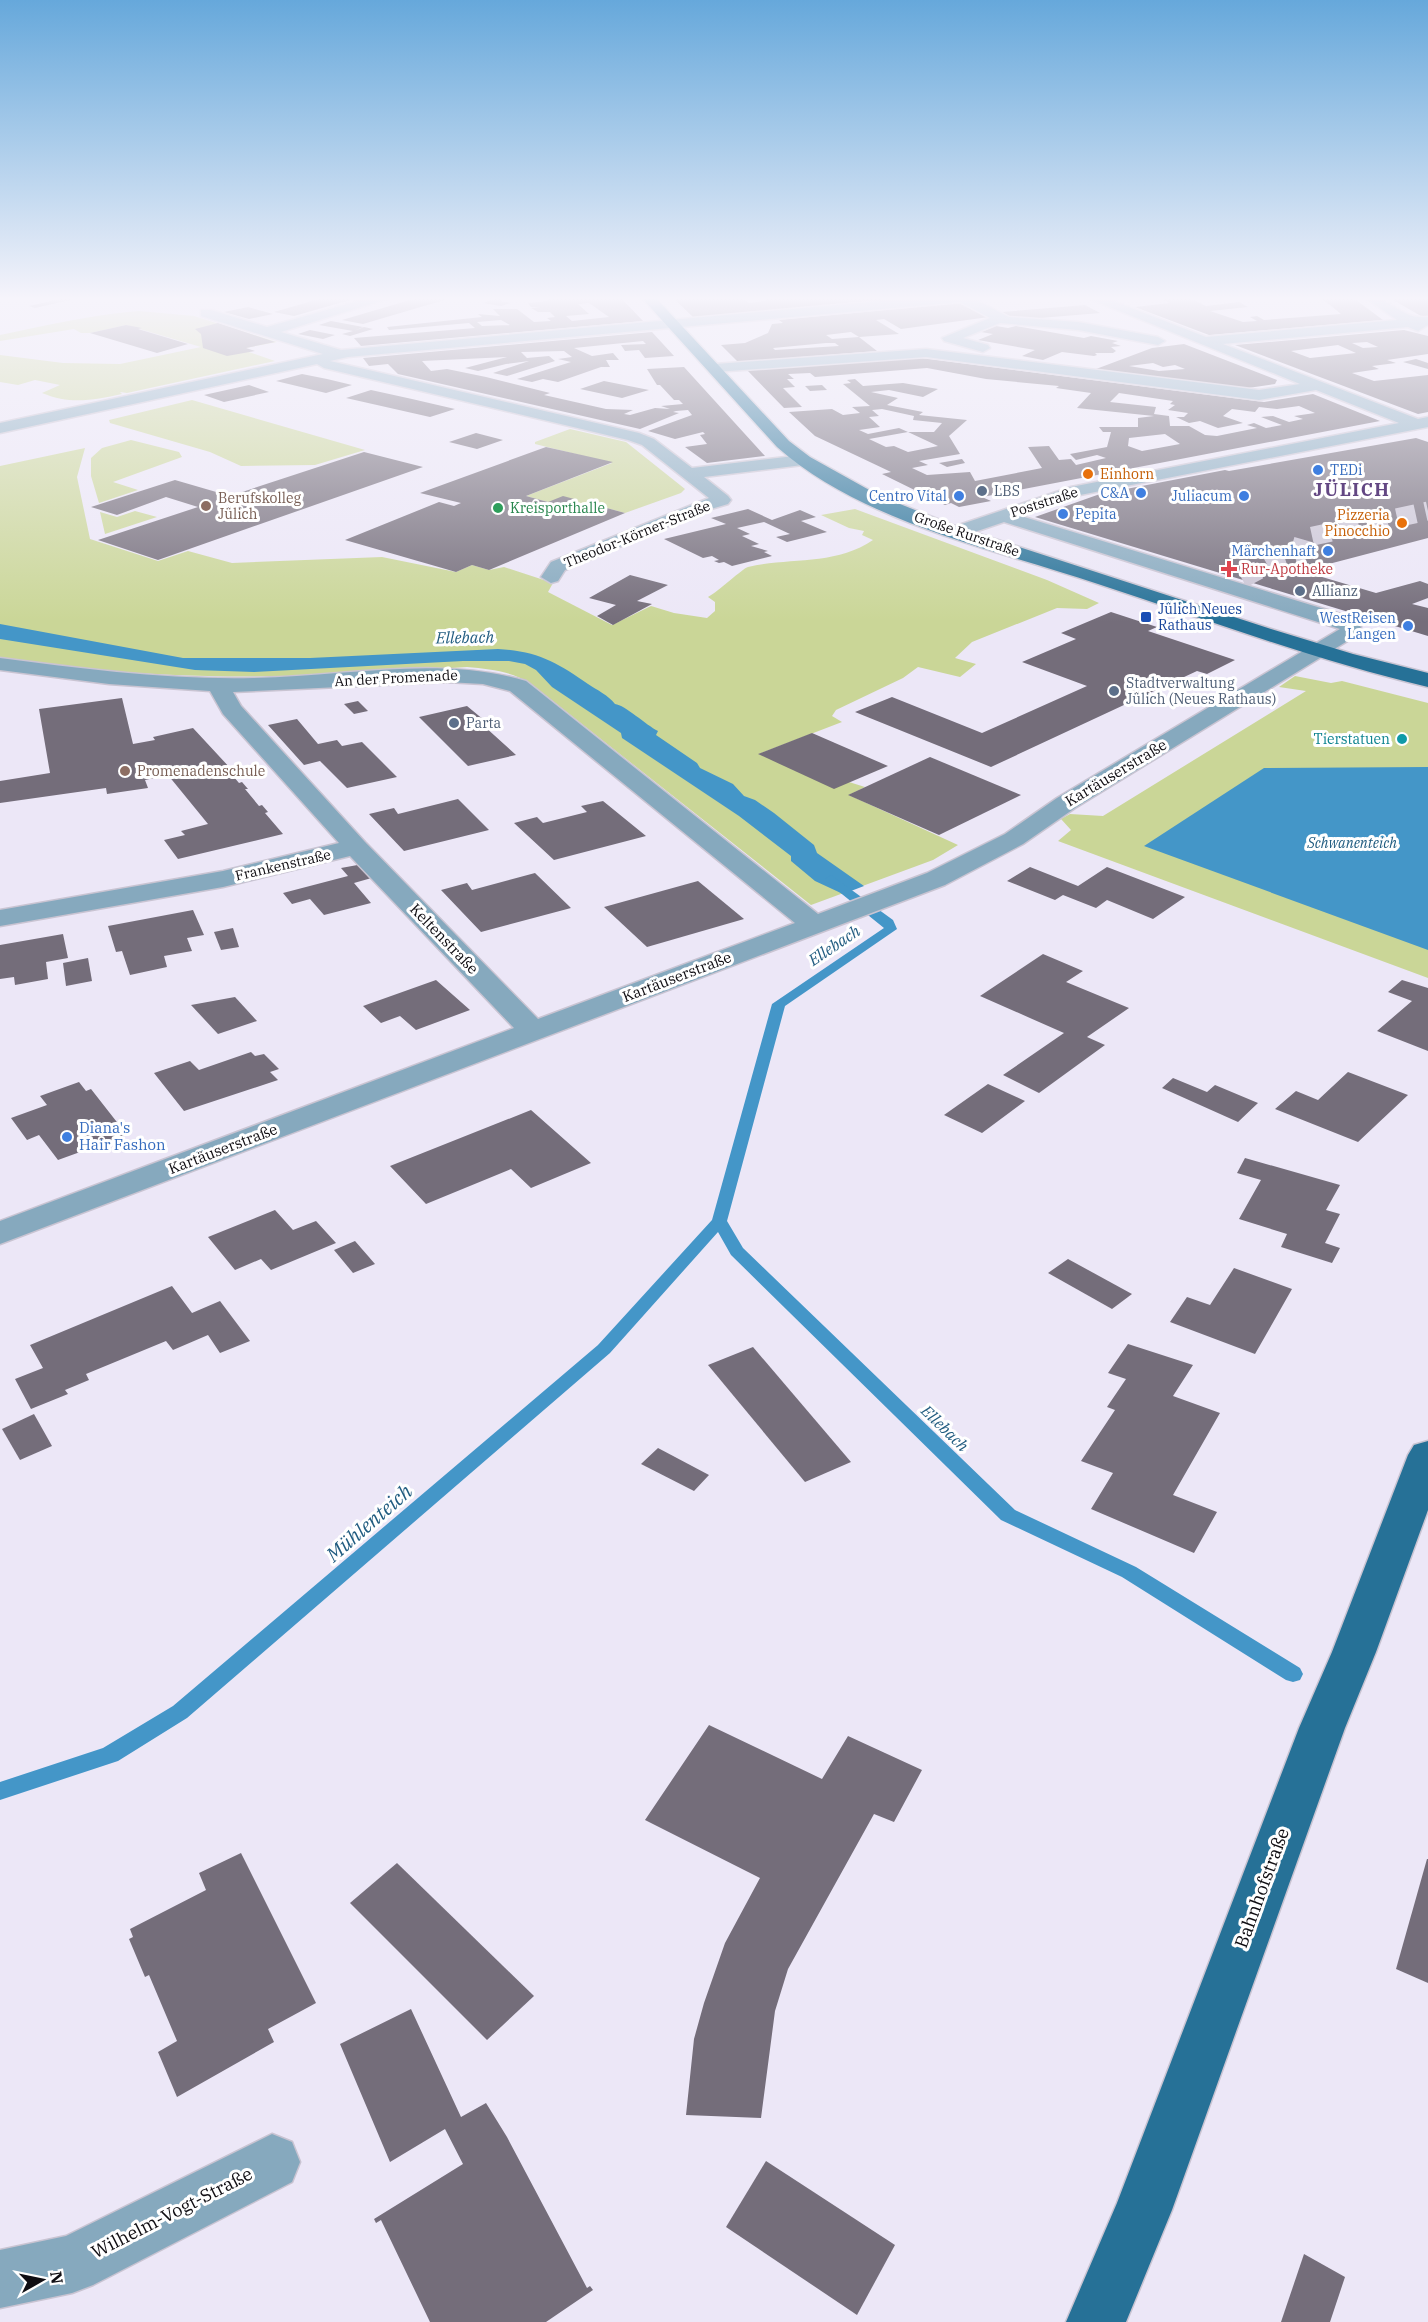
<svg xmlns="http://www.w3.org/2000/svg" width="1428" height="2322" font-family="'IBM Plex Serif',serif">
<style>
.green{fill:#cad697}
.water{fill:#4496c8}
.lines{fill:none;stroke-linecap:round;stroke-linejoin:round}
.stream{fill:#4496c8;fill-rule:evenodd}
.building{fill:#746d7a;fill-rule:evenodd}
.minor-tunnel{stroke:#cbc6d5;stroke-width:19;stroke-dasharray:19 10;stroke-linecap:butt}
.minor-casing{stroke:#c9c4d2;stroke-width:3}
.major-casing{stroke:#c9c4d2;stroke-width:3}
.minor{fill:#86a9be;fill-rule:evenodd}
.major{fill:#267197;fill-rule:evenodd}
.shop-dot{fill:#3f7fe0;stroke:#fff;stroke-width:2}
.food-dot{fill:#e8710a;stroke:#fff;stroke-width:2}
.service-dot{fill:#5c6f8a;stroke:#fff;stroke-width:2}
.education-dot{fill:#8d6e63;stroke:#fff;stroke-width:2}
.leisure-dot{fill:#2e9e5b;stroke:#fff;stroke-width:2}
.health-dot{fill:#e0444e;stroke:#fff;stroke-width:2}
.transit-dot{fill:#1a4fb4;stroke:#fff;stroke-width:2}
.culture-dot{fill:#0f9aa8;stroke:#fff;stroke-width:2}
.labels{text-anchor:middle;stroke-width:6;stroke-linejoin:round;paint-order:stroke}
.far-shop-label{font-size:14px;fill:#366cbe;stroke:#fff;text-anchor:end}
.far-food-label{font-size:14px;fill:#c56008;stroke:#fff;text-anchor:start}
.far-service-label{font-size:14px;fill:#4e5e75;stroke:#fff;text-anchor:start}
.far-education-label{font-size:14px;fill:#785e54;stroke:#fff;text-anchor:start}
.far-street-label{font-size:14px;fill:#0f0d12;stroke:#fff}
.far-leisure-label{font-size:14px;fill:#27864d;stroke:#fff;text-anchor:start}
.far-health-label{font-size:14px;fill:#be3a42;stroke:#fff;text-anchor:start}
.far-transit-label{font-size:14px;fill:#164399;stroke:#fff;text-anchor:start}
.far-culture-label{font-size:14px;fill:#0d838f;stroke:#fff;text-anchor:end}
.far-water-label{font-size:14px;font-style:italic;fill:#215c80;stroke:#fff}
.street-label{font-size:15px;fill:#0f0d12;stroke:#fff}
.shop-label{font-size:15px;fill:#366cbe;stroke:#fff;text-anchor:start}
.water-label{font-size:16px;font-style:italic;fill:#215c80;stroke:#fff}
.far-district-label{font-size:18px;font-weight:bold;letter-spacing:1.5px;fill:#634783;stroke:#fff}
.near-street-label{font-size:18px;fill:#0f0d12;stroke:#fff}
.near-water-label{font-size:20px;font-style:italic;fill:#215c80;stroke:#fff}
</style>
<rect width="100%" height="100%" fill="#ece7f7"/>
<g class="green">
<path d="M139 311 194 316 277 342 240 349 275 361 127 393 120 392 122 394C93 400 71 405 42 393L60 385 35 380 18 385 0 382V355L63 363 120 364 201 347 126 325 90 333H81L74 329 0 341V335C49 325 90 315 139 311Z"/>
<polygon points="192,400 365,450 315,465 241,466 210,452 110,423 109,420"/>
<polygon points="570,429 626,442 685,489 681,493 625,513 592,504 579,510 564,506 577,500 548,502 526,496 612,463 535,444 535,442"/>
<polygon points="131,440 179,452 182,457 113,482 138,490 99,503 91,476 91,458 102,448"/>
<path d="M85 448 77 477 90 539 158 561 188 551 232 563 382 557 456 572 472 565 489 570 504 567 553 583 548 592 612 625 651 606 674 613 707 618 715 611V602L708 597C718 592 743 568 748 567 790 557 835 566 873 540L862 535 864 531 849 528 821 515 855 509 1047 580 1099 603 1087 609 1057 608 972 642 955 658 976 664 960 677 918 667 903 678 836 710 832 716 842 722 759 754 865 787 849 795 958 845 933 860 811 905 530 683C510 671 490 669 467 667 338 676 219 682 90 669 60 665 30 664 0 657V466Z"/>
<polygon points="135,511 157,517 105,534 100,512 117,517"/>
<polygon points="1295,676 1331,683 1342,681 1428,703 1428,978 1058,841 1071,830 1061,819 1070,814 1103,816 1306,691 1279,687"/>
</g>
<g class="water">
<path d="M0 624 183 658H310L498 649C538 651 558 663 588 684 597 690 608 695 615 704 625 705 646 725 658 731L656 735 697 763 700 768 733 784 744 796 755 800 774 813 814 845 817 853 864 886 843 894 815 881 791 861V856L739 816 622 738 621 733 552 687 536 670 525 664 509 661H463L254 672 195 670 0 639Z"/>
<polygon points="1428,767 1428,950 1144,846 1264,768"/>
</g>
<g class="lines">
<polygon class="stream" points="831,875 893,920 897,929 785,1006 727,1221 743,1248 1015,1510 1136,1567 1300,1668 1303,1674 1300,1680 1293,1682 1286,1680 1122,1577 1001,1520 731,1255 718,1232 610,1353 187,1718 118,1761 0,1800 0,1782 103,1748 173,1706 598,1345 712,1220 772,1004 884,928 827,882 825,879"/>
</g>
<g class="building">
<polygon points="69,297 79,298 35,308 29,306"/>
<polygon points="326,297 357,298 294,316 274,312"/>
<polygon points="420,297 451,298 363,324 342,320"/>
<polygon points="502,297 508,298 499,301 511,303 501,306 483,303"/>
<path d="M546 297H620L643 321 361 346 354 338 475 328 469 323 389 330 387 327 482 317 478 314 500 316 493 309H517L534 322 551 321 547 318 555 317 550 312H538L531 308 540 307H531L528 303 549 301ZM589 303 609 317 572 321 566 316 589 314 578 304ZM501 320 510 325 482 326 477 322Z"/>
<polygon points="672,297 740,297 749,303 767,301 762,298 771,297 898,299 693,317"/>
<polygon points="1157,297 1188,297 1206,306 1239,302 1248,307 1210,311 1243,322 1257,321 1250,317 1257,316 1264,320 1341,314 1320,297 1352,297 1383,320 1209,335 1135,307 1170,303"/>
<polygon points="1388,297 1428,297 1428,316 1421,316"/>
<path d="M962 303 989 317 901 329 884 319 876 320 899 334 859 337 851 332 826 335 832 339 859 337 877 351 738 362 721 345 745 343 768 333 772 324 783 323 779 320ZM826 343H835L839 346 775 350 773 348Z"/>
<polygon points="1085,305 1100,313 1016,320 1002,312"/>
<polygon points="248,307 273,314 249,319 224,312"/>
<polygon points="331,321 363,327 354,331 364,327 373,329 350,336 342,334 353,331 319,325"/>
<polygon points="218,323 275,342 246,348 255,351 227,356 203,348 201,334 195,329"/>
<polygon points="126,325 142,328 138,329 188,344 157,353 90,333"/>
<polygon points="996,326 1008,328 1016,326 1084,338 1091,336 1118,341 1112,343 1121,346 1111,347 1116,351 1113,353 1095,353 1097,355 1094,356 1062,352 1043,360 1022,356 1035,350 978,340 993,334 981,332"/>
<polygon points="310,330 335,335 323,339 298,334"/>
<path d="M1404 330 1428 336V354L1387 360 1396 363 1372 366 1379 369 1352 373 1374 381 1428 375V412L1418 414 1235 345ZM1367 342 1378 347 1363 348 1352 343ZM1338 345 1356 353 1310 358 1291 351Z"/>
<polygon points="652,332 674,356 645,358 639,350 625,351 621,345 646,344 643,341 574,348 592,356 613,353 619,360 606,360 610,367 601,367 558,382 543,379 532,382 517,379 571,362 558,359 572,357 564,351 521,352 527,358 549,356 555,361 507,376 493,373 529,361 506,364 478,371 465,368 507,357 422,361 431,371 447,369 486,377 550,393 544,395 606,409 633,410 624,414 630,415 655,408 670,409 661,406 683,404 679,400 674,400 660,385 657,385 647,369 684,367 765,456 707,463 685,447 707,444 700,435 705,434 703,432 675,439 648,431 692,415 688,410 676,411 673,412 679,413 640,429 398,374 388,364 369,366 363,358"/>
<path d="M1184 344 1228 361 1277 380 1275 384 1248 388 1096 369 1152 348ZM1153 363 1163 367 1175 365 1185 369 1159 371 1129 366Z"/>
<path d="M920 358 1264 402 1313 394 1380 421 982 497 991 501 959 507 951 503 945 505 882 474 891 472 815 436 789 412 832 409 843 415 860 413 852 407 870 406 843 384 851 383 847 380 855 379 863 386 903 383 938 389 923 397 889 390 871 392 898 398 887 405 923 412 919 415 967 420 949 436 960 454 919 461 928 465 912 468 927 475 970 472 975 481 1042 468 1028 447 1049 446 1059 460 1071 459 1076 465 1106 458 1097 455 1076 460 1070 454 1107 447 1111 432H1103L1099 427H1138V418L1154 416 1077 408 1091 393 1056 388 1059 386 986 379 927 368 815 377 810 373 788 374 794 379H787L795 387 783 388 802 407 784 408 747 370ZM1119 393 1173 401 1170 404 1175 405 1168 410 1188 413 1184 417H1176L1189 423 1200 421 1218 428 1243 423 1223 416 1232 409 1255 412 1259 407 1277 409 1299 406 1315 413 1294 416 1303 419 1289 422 1273 416 1261 417 1282 425 1266 428 1254 423 1247 425 1257 428 1217 436 1205 435 1189 426H1170L1169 416 1154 414 1156 407 1110 402ZM882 409 914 416 913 420 942 423 934 432H908L938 446 908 452 894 446 886 447 869 439 908 432 899 428 868 434 859 430 880 427 869 417 879 416 872 410ZM1165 434 1180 444 1142 451 1128 446 1129 438Z"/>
<polygon points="1416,359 1428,363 1428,369 1403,362"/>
<polygon points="302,374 327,379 352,385 326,393 276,381"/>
<polygon points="604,381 649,390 622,398 580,389"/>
<polygon points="249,385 269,392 224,402 204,395"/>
<polygon points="822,385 827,390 810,391 805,386"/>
<polygon points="371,390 412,399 455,409 430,417 346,398"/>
<polygon points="476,433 503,440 477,449 449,442"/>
<polygon points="1416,438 1428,442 1428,538 1302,571 1376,593 1420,581 1428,584 1428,598 1412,604 1428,608 1428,636 1035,517 1100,494 1225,470 1229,471"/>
<polygon points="546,447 613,462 526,496 548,502 563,496 578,500 564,506 579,510 592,504 625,513 489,570 472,565 456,572 345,540 439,502 454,506 461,503 420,493"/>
<polygon points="364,452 423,467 158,560 98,540 198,507 166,497 117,515 91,507 175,480 230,496"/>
<polygon points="962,459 965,463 947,467 939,463"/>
<polygon points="748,509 772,520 800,510 816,517 801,521 827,532 787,542 776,537 790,534 764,522 737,528 750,534 742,536 759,544 751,546 768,551 764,552 772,556 732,566 724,562 719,563 714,561 719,560 712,556 703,558 664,539 726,524 711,518"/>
<polygon points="630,575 668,585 637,601 652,604 613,625 597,616 616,605 589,598"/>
<polygon points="1111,612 1157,627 1148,631 1235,660 1207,674 1197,671 991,767 855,712 892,697 982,733 1087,686 1022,662 1076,639 1061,633"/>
<polygon points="122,698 133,744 155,740 153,737 193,728 231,769 228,770 239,783 242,782 248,789 245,789 259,806 262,805 268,812 265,813 283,834 178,859 164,840 185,835 181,831 208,824 168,775 145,780 148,788 107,794 106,788 0,803 0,781 50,773 39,709"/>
<polygon points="358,701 368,711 354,714 344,704"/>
<polygon points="467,706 490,725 484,726 516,755 468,766 419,717"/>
<polygon points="297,719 318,744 337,740 342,746 362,742 397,777 347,788 320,761 304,765 268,725"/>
<polygon points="812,733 888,766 834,789 758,754"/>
<polygon points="930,757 1021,795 939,835 848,795"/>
<polygon points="458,799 489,830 404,851 369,814 394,808 398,814"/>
<polygon points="603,801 646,836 554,860 514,823 537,817 543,823 587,812 581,806"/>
<polygon points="363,864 375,877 354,883 371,903 324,915 310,899 292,904 283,893 348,876 341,868"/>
<polygon points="1030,867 1078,886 1107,867 1185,897 1153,919 1107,900 1096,908 1063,895 1055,900 1007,881"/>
<polygon points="535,873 571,908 481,932 441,890 467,883 472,890"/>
<polygon points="698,881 744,919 647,947 604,907"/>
<polygon points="193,910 204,935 187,938 192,951 164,956 167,967 130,975 122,951 116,952 108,926"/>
<polygon points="233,928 239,947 221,950 214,932"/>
<polygon points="63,934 68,958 46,962 48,979 15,985 14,977 0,979 0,945"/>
<polygon points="1043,954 1083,971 1066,982 1129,1008 1087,1037 1105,1045 1039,1093 1003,1075 1064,1033 980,996"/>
<polygon points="88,958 92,981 66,986 63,963"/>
<polygon points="436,980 470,1010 416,1030 400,1016 381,1023 363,1006"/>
<polygon points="1402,980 1428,988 1428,1051 1377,1031 1412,1001 1388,992"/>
<polygon points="235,997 257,1021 218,1034 191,1005"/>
<polygon points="251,1052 255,1056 264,1054 279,1069 270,1072 278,1080 184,1111 154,1073 190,1061 199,1070"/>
<polygon points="1348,1072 1408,1095 1358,1142 1275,1109 1296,1091 1318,1100"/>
<polygon points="1173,1078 1207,1092 1215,1085 1258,1103 1238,1122 1162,1088"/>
<polygon points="79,1082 86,1091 91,1089 127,1135 58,1160 39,1135 27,1140 11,1118 47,1105 40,1096"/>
<polygon points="988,1084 1025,1101 982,1133 944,1115"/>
<polygon points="531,1110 591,1163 531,1188 511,1169 426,1204 390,1166"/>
<polygon points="1245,1158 1340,1185 1326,1210 1340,1214 1325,1243 1340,1248 1332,1263 1281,1247 1287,1234 1239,1219 1261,1180 1237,1173"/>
<polygon points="275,1210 293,1230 316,1221 336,1243 271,1270 261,1259 235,1270 208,1237"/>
<polygon points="355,1241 375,1264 353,1273 334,1250"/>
<polygon points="1068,1259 1132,1294 1112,1309 1048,1273"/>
<polygon points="1234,1268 1292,1289 1255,1354 1170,1322 1187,1297 1210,1305"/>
<polygon points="172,1286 192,1313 220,1301 250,1341 220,1353 208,1335 173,1350 166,1341 86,1374 89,1380 65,1390 68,1394 31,1409 15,1379 43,1368 30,1345"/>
<polygon points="1128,1344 1193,1365 1173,1396 1220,1413 1173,1495 1217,1512 1194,1553 1091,1509 1113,1473 1081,1461 1115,1410 1107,1407 1126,1379 1108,1373"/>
<polygon points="753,1347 851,1462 805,1482 708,1365"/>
<polygon points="34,1414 52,1446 20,1460 2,1429"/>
<polygon points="658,1448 709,1475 694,1491 641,1464"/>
<polygon points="709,1725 822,1779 848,1736 922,1770 894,1822 874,1814 788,1969 775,2011 761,2118 686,2115 694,2039 704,2003 725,1943 760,1878 645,1820"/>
<polygon points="241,1853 316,2003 268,2029 274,2042 177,2097 158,2052 177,2041 149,1975 145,1977 129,1939 133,1937 130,1929 206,1890 199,1873"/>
<polygon points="1427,1859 1428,1859 1428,1983 1396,1969"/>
<polygon points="397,1863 534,1996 487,2040 350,1903"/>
<polygon points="411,2009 461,2117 486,2103 507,2137 587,2288 590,2286 593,2290 546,2322 430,2322 381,2220 376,2223 374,2219 463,2164 445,2129 390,2162 340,2044"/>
<polygon points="766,2161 895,2245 857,2315 726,2227"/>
<polygon points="1304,2254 1345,2277 1330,2322 1281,2322"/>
</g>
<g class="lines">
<polyline class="minor-tunnel" points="1242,579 1281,558 1300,552 1304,538 1428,511"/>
<defs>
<g id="minor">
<polygon points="372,297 393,297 281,332 341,350 925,297 977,297 976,300 1009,317 1078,322 1158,337 1165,341 1158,345 1078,330 1000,323 963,338 988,345 990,348 983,352 944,341 942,338 990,318 960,302 348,357 330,361 639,433 654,439 692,468 803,455 811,460 803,465 704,477 728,496 731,500 728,504 701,512 565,570 558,581 551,583 541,577 551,562 709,498 642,445 628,440 324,368 317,364 0,433 0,423 323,354 201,316 201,310 211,310 267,327"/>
<path d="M1085 297H1103L1206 337 1397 320 1364 297C1394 297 1399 320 1428 317V325L1418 331 1408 327 1223 344 1418 419 1428 417V427L1075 496 1021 516 1347 616 1361 627 1354 637 1075 808 1023 844 945 885 0 1244V1221L514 1028 350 856 223 887 0 926V910L223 871 339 843 223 714 210 691 109 684 0 670V658C84 669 169 680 254 678 344 677 438 655 526 681L818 914 927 873 1005 834 1057 798 1340 629 1004 522 957 538 948 532 950 528 1071 487 1399 423 1316 390 1259 400 926 357 715 372 708 368 715 364 926 349 1259 390 1300 384ZM447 682 483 684 510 691 795 923 538 1019 365 842 241 706 233 692Z"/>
<polygon points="272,2134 292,2142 300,2162 292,2182 93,2285 72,2293 0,2308 0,2250 66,2236"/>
</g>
<g id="major">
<path d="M641 297H655L789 441 810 457 880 496 955 526 1271 629 1353 654 1428 673V687C1315 660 1208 620 1098 584 993 549 862 522 777 447Z"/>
<polygon points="1428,1441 1428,1510 1376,1652 1345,1728 1172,2210 1126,2322 1066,2322 1117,2203 1299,1728 1332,1652 1408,1455 1414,1445"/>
</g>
</defs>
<use href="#minor" class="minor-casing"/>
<use href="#major" class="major-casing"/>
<use href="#minor" class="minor"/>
<use href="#major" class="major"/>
</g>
<linearGradient id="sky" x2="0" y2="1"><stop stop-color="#66a8db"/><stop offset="0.48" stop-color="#f6f4fb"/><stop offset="1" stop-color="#f6f4fb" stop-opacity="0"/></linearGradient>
<rect width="1428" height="622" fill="url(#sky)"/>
<g class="shop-dot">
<circle cx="1318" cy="470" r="6"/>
<circle cx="1141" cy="493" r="6"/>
<circle cx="959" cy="496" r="6"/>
<circle cx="1244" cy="496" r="6"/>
<circle cx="1063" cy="514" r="6"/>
<circle cx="1328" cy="551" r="6"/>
<circle cx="1408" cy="626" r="6"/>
<circle cx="67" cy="1137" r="6"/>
</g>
<g class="food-dot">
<circle cx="1088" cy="474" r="6"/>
<circle cx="1402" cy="523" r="6"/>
</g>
<g class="service-dot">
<circle cx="982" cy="491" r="6"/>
<circle cx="1300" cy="591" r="6"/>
<circle cx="1114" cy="691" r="6"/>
<circle cx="454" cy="723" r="6"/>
</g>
<g class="education-dot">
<circle cx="206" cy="506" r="6"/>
<circle cx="125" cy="771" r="6"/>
</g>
<circle class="leisure-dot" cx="498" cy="508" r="6"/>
<path class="health-dot" d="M1226 560h6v6h6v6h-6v6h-6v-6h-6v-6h6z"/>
<rect class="transit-dot" x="1140" y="611" width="12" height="12" rx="3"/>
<circle class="culture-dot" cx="1402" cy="739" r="6"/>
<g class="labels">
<g class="far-shop-label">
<text x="1330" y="475" text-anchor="start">TEDi</text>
<text x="1129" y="498">C&amp;A</text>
<text x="947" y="501">Centro Vital</text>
<text x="1232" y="501">Juliacum</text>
<text x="1075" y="519" text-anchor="start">Pepita</text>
<text x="1316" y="556">Märchenhaft</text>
<text x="1396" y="623">WestReisen<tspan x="1396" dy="16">Langen</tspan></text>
</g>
<g class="far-food-label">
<text x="1100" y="479">Einhorn</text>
<text x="1390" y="520" text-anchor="end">Pizzeria<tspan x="1390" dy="16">Pinocchio</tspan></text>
</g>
<g class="far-service-label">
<text x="994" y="496">LBS</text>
<text x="1312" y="596">Allianz</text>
<text x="1126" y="688">Stadtverwaltung<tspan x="1126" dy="16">Jülich (Neues Rathaus)</tspan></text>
<text x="466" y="728">Parta</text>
</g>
<g class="far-education-label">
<text x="218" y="503">Berufskolleg<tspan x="218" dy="16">Jülich</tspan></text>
<text x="137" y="776">Promenadenschule</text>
</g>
<g class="far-street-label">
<text transform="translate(1044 502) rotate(-18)" y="5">Poststraße</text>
<text transform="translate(637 534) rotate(-22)" y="5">Theodor-Körner-Straße</text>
<text transform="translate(967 534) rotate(19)" y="5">Große Rurstraße</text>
<text transform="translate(396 678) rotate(-3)" y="5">An der Promenade</text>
<text transform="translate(283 865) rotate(-13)" y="5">Frankenstraße</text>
</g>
<g class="far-leisure-label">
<text x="510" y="513">Kreisporthalle</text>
</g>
<g class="far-health-label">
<text x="1241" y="574">Rur-Apotheke</text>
</g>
<g class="far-transit-label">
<text x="1158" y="614">Jülich Neues<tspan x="1158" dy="16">Rathaus</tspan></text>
</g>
<g class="far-culture-label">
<text x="1390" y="744">Tierstatuen</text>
</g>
<g class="far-water-label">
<text x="1352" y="848">Schwanenteich</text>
</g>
<g class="street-label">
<text transform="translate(1116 773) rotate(-31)" y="5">Kartäuserstraße</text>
<text transform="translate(444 939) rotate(46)" y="5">Keltenstraße</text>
<text transform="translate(677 977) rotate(-21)" y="5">Kartäuserstraße</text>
<text transform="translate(223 1149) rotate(-21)" y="5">Kartäuserstraße</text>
</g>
<g class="shop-label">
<text x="79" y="1133">Diana's<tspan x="79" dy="17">Hair Fashon</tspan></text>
</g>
<g class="water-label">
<text transform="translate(465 637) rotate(-1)" y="6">Ellebach</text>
<text transform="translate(834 945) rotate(-34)" y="6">Ellebach</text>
<text transform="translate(945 1428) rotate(44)" y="6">Ellebach</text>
</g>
<g class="far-district-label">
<text x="1352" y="496">JÜLICH</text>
</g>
<g class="near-street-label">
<text transform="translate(1262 1888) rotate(-70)" y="6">Bahnhofstraße</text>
<text transform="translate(172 2213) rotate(-27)" y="6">Wilhelm-Vogt-Straße</text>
</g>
<g class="near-water-label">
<text transform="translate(369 1523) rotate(-41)" y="7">Mühlenteich</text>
</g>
</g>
<g transform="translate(42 2280) rotate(81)" stroke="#ffffff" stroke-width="4.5" paint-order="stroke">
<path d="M0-4.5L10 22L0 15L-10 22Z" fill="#0f0d12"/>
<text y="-9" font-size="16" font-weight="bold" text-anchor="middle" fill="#0f0d12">N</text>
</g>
</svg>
